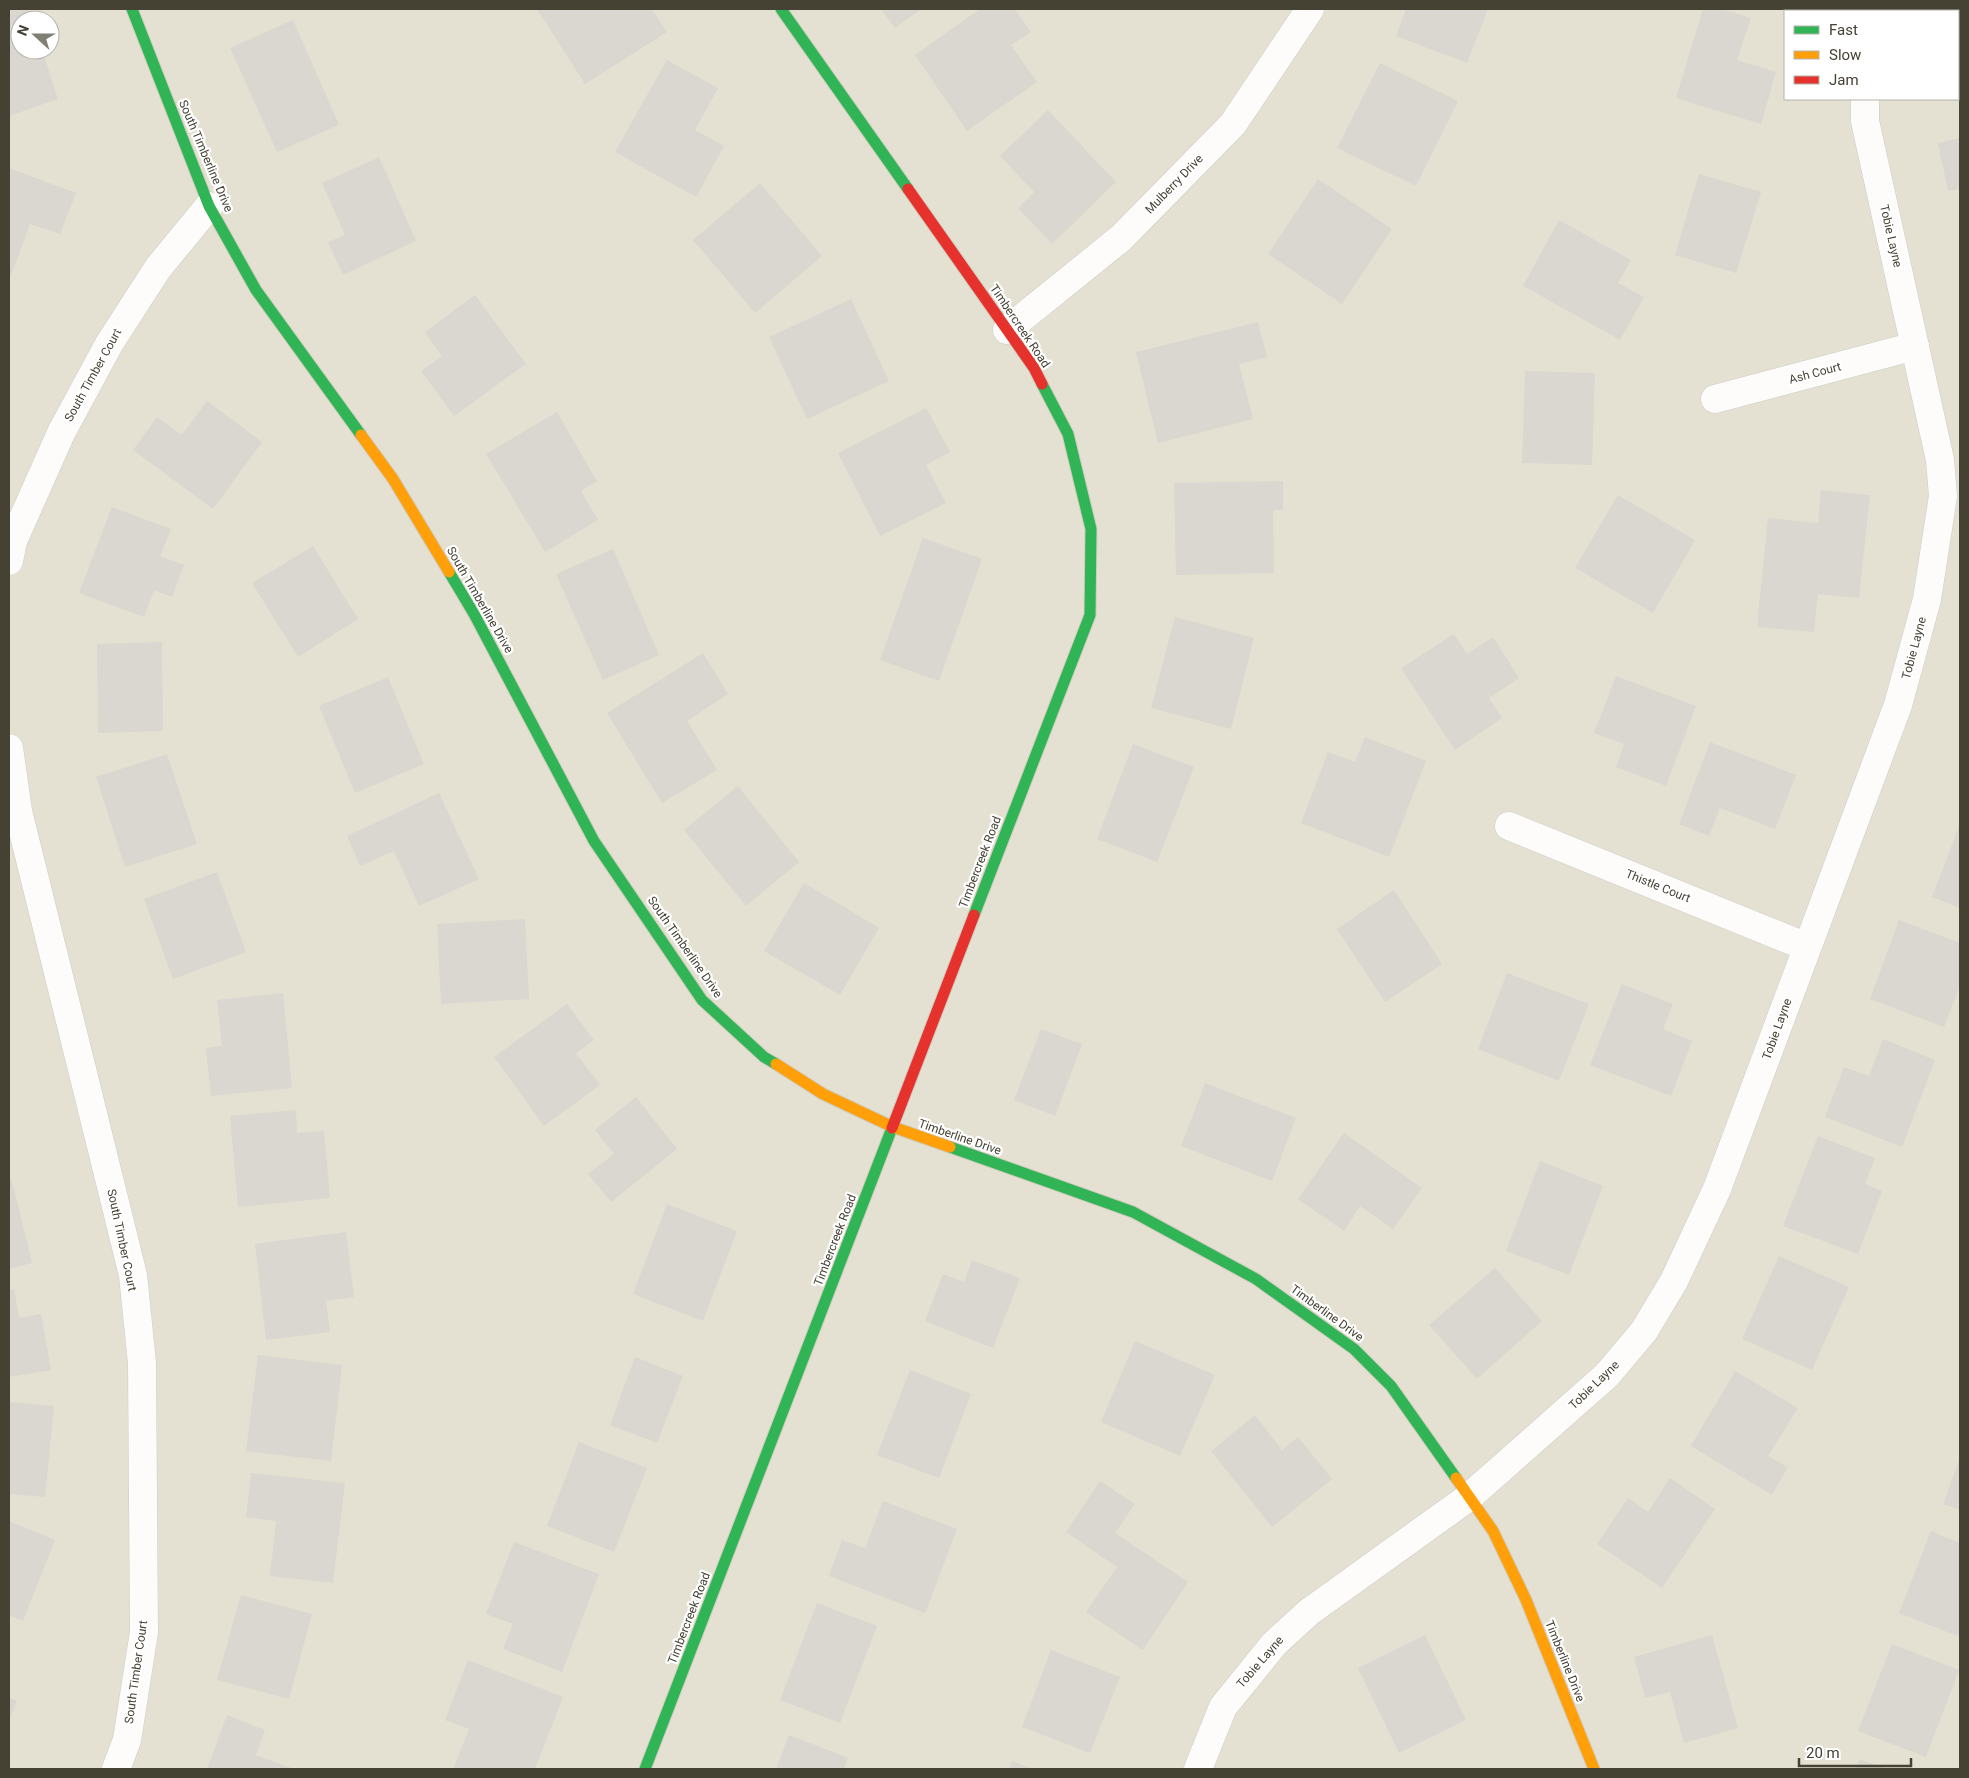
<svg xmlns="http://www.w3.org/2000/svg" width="1969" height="1778" font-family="Roboto,sans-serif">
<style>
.residential{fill:#e4e1d3;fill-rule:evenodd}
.building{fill:#d9d7cf}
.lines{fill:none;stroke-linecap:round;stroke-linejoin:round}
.street-casing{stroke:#ceccc4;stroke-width:29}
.fast-casing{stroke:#cfccbd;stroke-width:13}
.slow-casing{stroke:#cfccbd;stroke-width:13}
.jam-casing{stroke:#cfccbd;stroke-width:13}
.street{stroke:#fdfcfb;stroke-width:28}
.fast{stroke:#30b455;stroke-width:11}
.slow{stroke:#ff9f0a;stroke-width:11}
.jam{stroke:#e5322d;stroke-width:11}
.labels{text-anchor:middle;stroke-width:4.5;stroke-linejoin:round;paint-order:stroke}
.street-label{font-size:12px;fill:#454133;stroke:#fff}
</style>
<rect width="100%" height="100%" fill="#f0eee6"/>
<path class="residential" d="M9 9H1960V1769H9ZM1785 11H1958V99H1785ZM20 20H50V50H20Z"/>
<g class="building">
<polygon points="9,9 28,9 32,20 20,20 20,50 42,50 58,99 9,116"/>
<polygon points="537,9 652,9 667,32 585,84"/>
<polygon points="881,9 921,9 895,28"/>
<polygon points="980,9 1015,9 1031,32 1011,45 1037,82 967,131 915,55"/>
<polygon points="1406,9 1488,9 1467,63 1396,36"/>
<polygon points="1703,9 1721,9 1751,18 1737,60 1776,72 1761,124 1676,98"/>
<polygon points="293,20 339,125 277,152 230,48"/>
<polygon points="667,60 718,88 695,130 724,146 696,197 615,152"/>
<polygon points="1380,63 1458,101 1416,186 1337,148"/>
<polygon points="1048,110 1116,182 1052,244 1018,208 1034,192 1000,156"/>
<polygon points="1960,138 1960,189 1948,191 1938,143"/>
<polygon points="379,157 416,241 343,275 328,242 345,235 322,183"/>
<polygon points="9,168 76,193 60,234 30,224 10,278 9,278"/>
<polygon points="1699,174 1761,192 1736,273 1675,255"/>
<polygon points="1318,179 1392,229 1342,304 1268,254"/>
<polygon points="760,183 822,256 755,313 693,240"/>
<polygon points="1559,220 1631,260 1618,283 1644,297 1620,340 1523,286"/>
<polygon points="475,295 526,364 454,416 421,371 442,356 425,332"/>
<polygon points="851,299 889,381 807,419 769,337"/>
<polygon points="1258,322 1267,357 1239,364 1253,419 1158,443 1136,352"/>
<polygon points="1525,371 1595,373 1592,465 1522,463"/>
<polygon points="207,401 262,442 213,509 133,450 157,417 182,435"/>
<polygon points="926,408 950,452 926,465 946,503 880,536 838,453"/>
<polygon points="557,412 597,481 581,491 598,520 545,552 486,454"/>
<polygon points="1283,481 1283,510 1273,510 1274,573 1176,575 1174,483"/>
<polygon points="1821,490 1870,495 1859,598 1818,594 1814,632 1757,627 1768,518 1818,523"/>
<polygon points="1618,495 1695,540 1653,613 1575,568"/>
<polygon points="112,507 171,529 160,556 184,565 172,597 154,590 144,617 79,593"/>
<polygon points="923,538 982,559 939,681 880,660"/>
<polygon points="313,546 358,619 298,657 252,583"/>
<polygon points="613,549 659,655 603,680 556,574"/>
<polygon points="1175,617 1254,638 1231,729 1151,708"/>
<polygon points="1454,634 1467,654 1493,637 1519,678 1489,698 1502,718 1455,750 1401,668"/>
<polygon points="162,642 163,731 98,733 97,644"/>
<polygon points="703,653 728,694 687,721 717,770 662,803 607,713"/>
<polygon points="1616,676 1696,706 1666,786 1616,767 1624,744 1594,733"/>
<polygon points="388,677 424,764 355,793 319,706"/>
<polygon points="1365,737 1426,761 1389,857 1301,823 1328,752 1355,762"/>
<polygon points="1710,742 1796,775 1775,829 1720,808 1709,836 1679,824"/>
<polygon points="1133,744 1194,767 1157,862 1097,839"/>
<polygon points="167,754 197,844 125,867 96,777"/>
<polygon points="738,786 799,862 746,906 684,830"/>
<polygon points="439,793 479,879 419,906 394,851 360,866 347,836"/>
<polygon points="1960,824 1960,908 1932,897"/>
<polygon points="217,872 246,952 173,979 144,899"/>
<polygon points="804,883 879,928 840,995 764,951"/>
<polygon points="1394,890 1442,964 1385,1002 1337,929"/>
<polygon points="525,919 529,999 441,1004 437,924"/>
<polygon points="1899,920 1960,943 1960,986 1944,1027 1870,999"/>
<polygon points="1507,973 1589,1004 1559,1081 1478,1049"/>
<polygon points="1622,984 1673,1004 1663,1029 1692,1041 1671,1096 1590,1065"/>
<polygon points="283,993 292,1088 211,1096 206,1048 222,1046 217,1000"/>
<polygon points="567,1004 594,1040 576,1053 600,1085 544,1126 494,1057"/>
<polygon points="1041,1029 1082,1044 1055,1116 1014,1100"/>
<polygon points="1883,1039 1935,1060 1902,1147 1825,1117 1844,1067 1869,1076"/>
<polygon points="1205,1083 1296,1118 1272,1181 1181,1146"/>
<polygon points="636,1097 677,1149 611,1202 588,1174 614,1154 595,1130"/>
<polygon points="296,1110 297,1133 324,1131 330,1198 238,1207 230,1116"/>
<polygon points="1344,1133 1422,1188 1393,1229 1360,1206 1344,1231 1298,1199"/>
<polygon points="1818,1136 1875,1158 1865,1184 1882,1191 1858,1254 1783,1226"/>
<polygon points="1540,1161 1603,1186 1569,1275 1506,1251"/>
<polygon points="11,1178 32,1263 9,1269 9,1179"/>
<polygon points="667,1204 737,1231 703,1321 633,1294"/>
<polygon points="346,1232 354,1297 326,1301 330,1332 266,1340 255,1244"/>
<polygon points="1779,1256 1849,1287 1812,1370 1742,1339"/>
<polygon points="972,1260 1020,1278 993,1348 925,1321 943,1274 964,1282"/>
<polygon points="1495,1268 1542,1321 1477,1379 1429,1325"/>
<polygon points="14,1289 19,1318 41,1314 51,1370 9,1377 9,1290"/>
<polygon points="1135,1341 1215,1375 1180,1456 1101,1422"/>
<polygon points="258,1355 342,1365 331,1461 246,1451"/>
<polygon points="635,1357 683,1376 657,1443 610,1425"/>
<polygon points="910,1370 971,1394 939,1478 877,1455"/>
<polygon points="1735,1371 1798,1408 1768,1456 1788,1467 1772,1495 1691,1446"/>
<polygon points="9,1402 54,1406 45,1497 9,1494"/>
<polygon points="1255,1415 1282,1450 1298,1437 1332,1479 1272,1527 1211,1451"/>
<polygon points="579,1442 647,1468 614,1552 547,1526"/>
<polygon points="1960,1458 1960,1510 1943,1504"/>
<polygon points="251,1473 345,1483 333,1583 270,1576 276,1521 246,1517"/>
<polygon points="1670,1478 1715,1509 1662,1588 1597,1544 1628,1498 1648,1512"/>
<polygon points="1100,1481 1135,1504 1115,1533 1188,1582 1143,1650 1086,1612 1117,1567 1066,1532"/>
<polygon points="883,1501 957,1529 925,1613 829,1576 842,1540 865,1548"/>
<polygon points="9,1521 55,1540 23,1621 9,1615"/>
<polygon points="1931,1531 1960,1543 1960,1637 1899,1613"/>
<polygon points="514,1542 599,1574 562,1672 503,1649 513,1624 486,1614"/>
<polygon points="241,1595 312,1614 289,1699 217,1680"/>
<polygon points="817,1603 877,1626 840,1723 780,1700"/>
<polygon points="1425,1635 1466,1720 1399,1753 1358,1668"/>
<polygon points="1712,1635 1738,1728 1684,1743 1670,1692 1645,1698 1634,1657"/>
<polygon points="1892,1644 1959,1670 1926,1757 1858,1731"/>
<polygon points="1051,1650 1120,1677 1090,1753 1022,1727"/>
<polygon points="468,1660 563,1697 535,1769 453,1769 469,1729 445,1720"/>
<polygon points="9,1698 17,1701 9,1721"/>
<polygon points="227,1715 265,1730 256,1755 294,1769 207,1769"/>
<polygon points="789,1735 848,1758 844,1769 776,1769"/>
<polygon points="1860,1759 1886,1769 1855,1769"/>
<polygon points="1012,1761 1032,1769 1009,1769"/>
</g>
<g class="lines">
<defs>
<g id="street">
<polyline points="1877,11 1878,9"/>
<polyline points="1007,330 1121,238 1233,124 1310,9"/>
<polyline points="1715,399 1915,346"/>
<polyline points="9,561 13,541 61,433 109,344 158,268 209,206"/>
<polyline points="9,748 18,811 133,1275 142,1363 144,1632 127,1740 116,1769"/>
<polyline points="1509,826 1807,947"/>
<polyline points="1198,1769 1223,1707 1274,1644 1309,1612 1469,1497 1607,1375 1644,1331 1674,1281 1717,1189 1898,705 1927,599 1943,496 1940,460 1865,121 1865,99"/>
</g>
<g id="fast">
<polyline points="132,9 209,206 256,290 361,435"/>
<polyline points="781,9 908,189"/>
<polyline points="449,572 474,614 594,841 702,1000 764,1057 776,1064"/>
<polyline points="974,915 1090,615 1091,529 1068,434 1042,384"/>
<polyline points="950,1147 1133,1212 1256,1279 1354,1349 1391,1386 1456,1478"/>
<polyline points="645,1769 892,1128"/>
</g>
<g id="slow">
<polyline points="361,435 393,479 449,572"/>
<polyline points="776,1064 823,1094 893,1127 950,1147"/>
<polyline points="1456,1478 1493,1531 1526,1600 1594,1769"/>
</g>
<g id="jam">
<polyline points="908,189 1034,368 1042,384"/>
<polyline points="892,1128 974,915"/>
</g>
</defs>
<use href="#street" class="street-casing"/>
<use href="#fast" class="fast-casing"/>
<use href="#slow" class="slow-casing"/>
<use href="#jam" class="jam-casing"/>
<use href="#street" class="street"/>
<use href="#fast" class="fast"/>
<use href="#slow" class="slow"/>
<use href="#jam" class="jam"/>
</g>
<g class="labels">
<g class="street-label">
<text transform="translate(206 156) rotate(67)" y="4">South Timberline Drive</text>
<text transform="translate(1174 184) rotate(-46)" y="4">Mulberry Drive</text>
<text transform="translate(1891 236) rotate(77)" y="4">Tobie Layne</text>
<text transform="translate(1020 326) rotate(56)" y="4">Timbercreek Road</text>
<text transform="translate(1815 373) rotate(-15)" y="4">Ash Court</text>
<text transform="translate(93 375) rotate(-61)" y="4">South Timber Court</text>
<text transform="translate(480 600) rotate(60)" y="4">South Timberline Drive</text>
<text transform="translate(1914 648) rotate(-75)" y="4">Tobie Layne</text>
<text transform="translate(980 862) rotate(-69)" y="4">Timbercreek Road</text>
<text transform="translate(1658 886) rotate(22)" y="4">Thistle Court</text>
<text transform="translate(685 947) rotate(55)" y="4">South Timberline Drive</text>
<text transform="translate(1777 1029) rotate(-70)" y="4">Tobie Layne</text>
<text transform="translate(960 1137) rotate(19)" y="4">Timberline Drive</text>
<text transform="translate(122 1240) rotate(78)" y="4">South Timber Court</text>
<text transform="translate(835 1240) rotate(-69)" y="4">Timbercreek Road</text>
<text transform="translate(1327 1313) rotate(36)" y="4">Timberline Drive</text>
<text transform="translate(1594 1385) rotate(-44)" y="4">Tobie Layne</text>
<text transform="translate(689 1618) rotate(-69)" y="4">Timbercreek Road</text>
<text transform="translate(1565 1661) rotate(68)" y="4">Timberline Drive</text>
<text transform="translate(1260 1662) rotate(-49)" y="4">Tobie Layne</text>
<text transform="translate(136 1672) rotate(-82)" y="4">South Timber Court</text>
</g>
</g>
<rect width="1969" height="1778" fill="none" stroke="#454133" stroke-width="20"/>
<rect x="1784" y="10" width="175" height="90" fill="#ffffff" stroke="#b5b3ad"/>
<rect x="1794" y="26" width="25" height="8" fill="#30b455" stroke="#b5b3ad"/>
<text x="1829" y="35" font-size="15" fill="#454133">Fast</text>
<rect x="1794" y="51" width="25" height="8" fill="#ff9f0a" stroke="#b5b3ad"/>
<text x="1829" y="60" font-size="15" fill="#454133">Slow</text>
<rect x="1794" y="76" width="25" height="8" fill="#e5322d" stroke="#b5b3ad"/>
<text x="1829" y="85" font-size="15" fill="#454133">Jam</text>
<g transform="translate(35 35) rotate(291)"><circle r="24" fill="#ffffff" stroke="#b5b3ad"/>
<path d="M0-4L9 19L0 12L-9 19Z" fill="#817e72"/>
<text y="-8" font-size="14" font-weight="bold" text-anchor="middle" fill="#454133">N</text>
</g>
<path d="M1799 1758v8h112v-8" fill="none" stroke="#454133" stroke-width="2.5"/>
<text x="1806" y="1758" font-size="15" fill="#454133" stroke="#ffffff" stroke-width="4" paint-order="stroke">20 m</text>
</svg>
